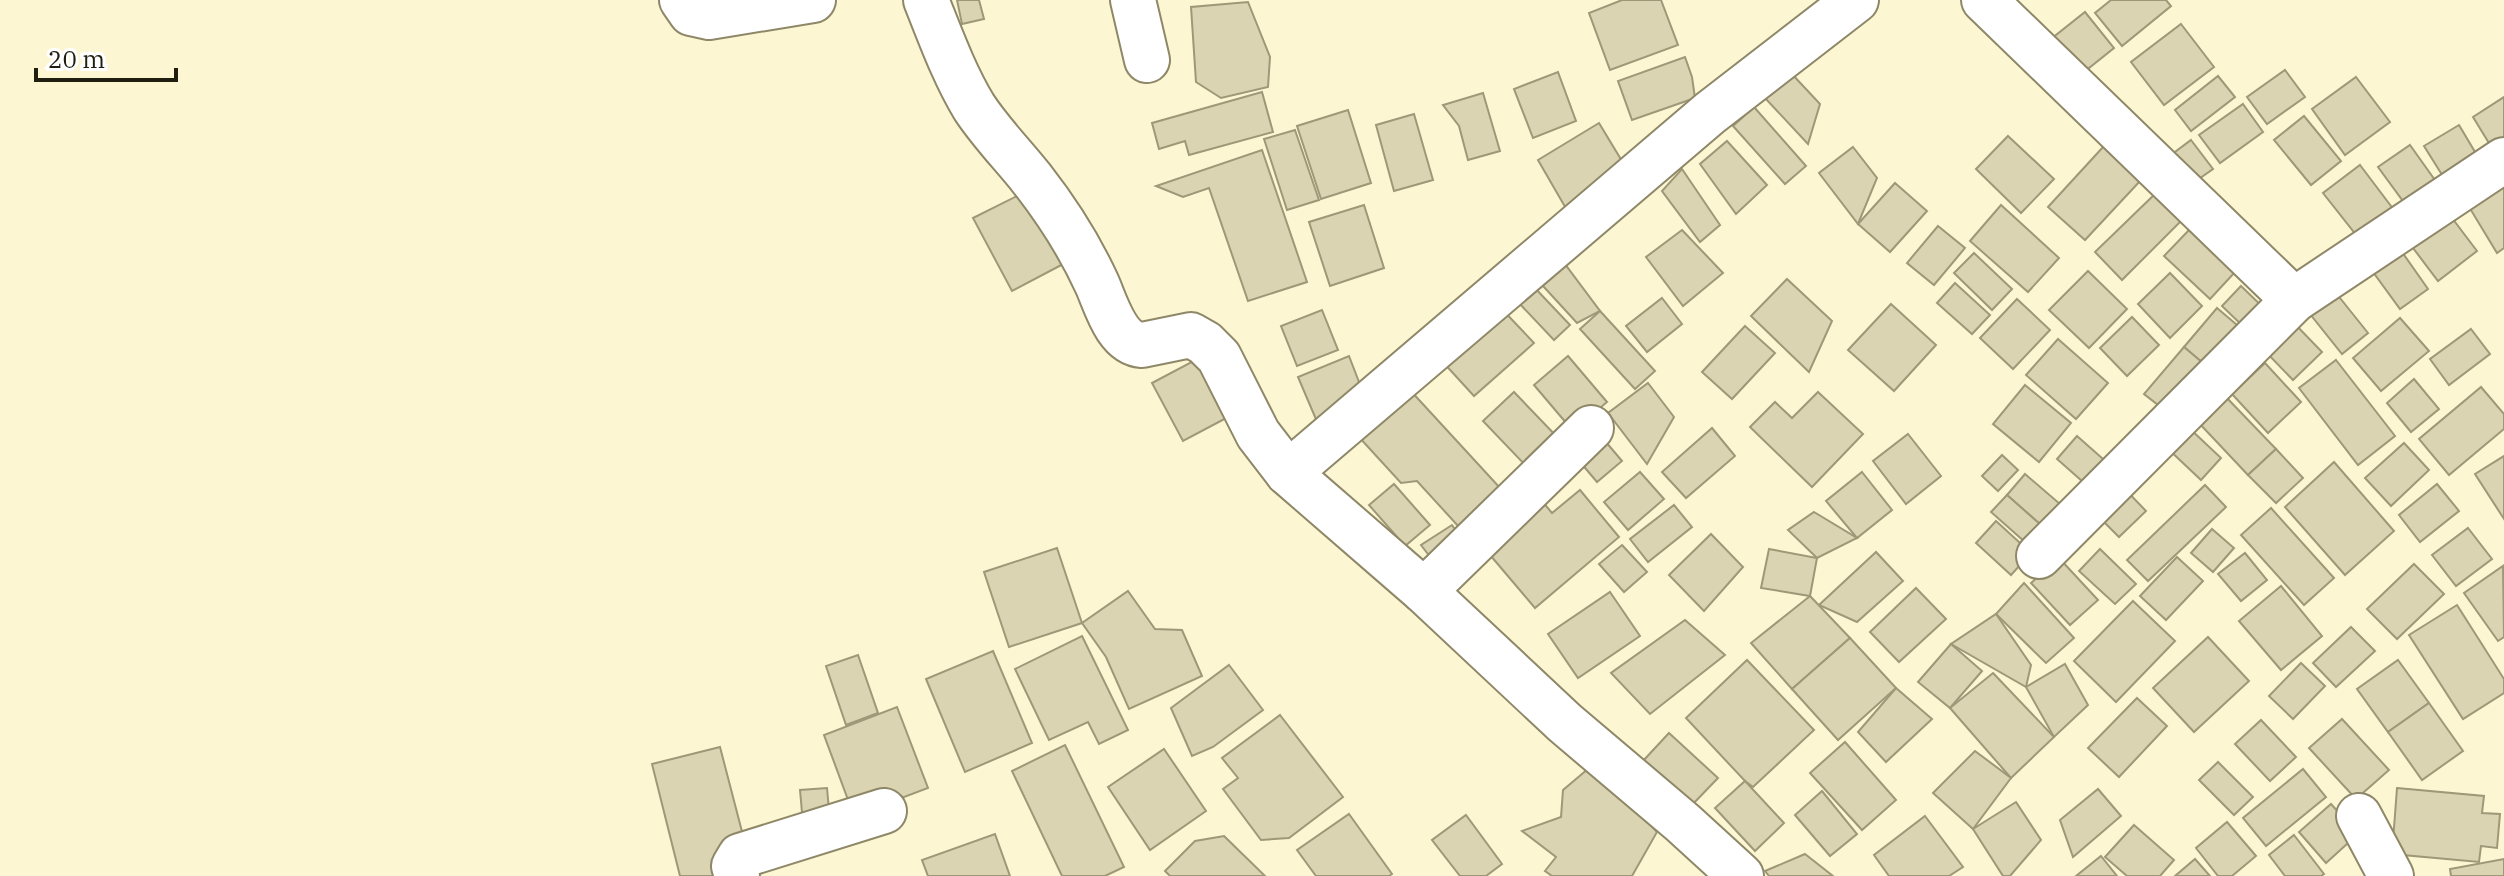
<svg xmlns="http://www.w3.org/2000/svg" width="2504" height="876" font-family="'IBM Plex Serif',serif">
<style>
.building{fill:#dad4b2;stroke:#9e9878;stroke-width:2}
.lines{fill:none;stroke-linecap:round;stroke-linejoin:round}
.minor-casing{stroke:#8e8868;stroke-width:48}
.minor{stroke:#fff;stroke-width:44}
</style>
<rect width="100%" height="100%" fill="#fcf6d3"/>
<g class="building">
<polygon points="957,0 979,0 984,19 962,24"/>
<polygon points="1622,0 1661,0 1678,45 1610,70 1589,13"/>
<polygon points="2111,0 2166,0 2171,6 2122,46 2095,13"/>
<polygon points="1248,2 1270,57 1268,87 1221,98 1196,82 1191,7"/>
<polygon points="2085,12 2114,48 2079,76 2051,39"/>
<polygon points="2181,24 2214,67 2164,105 2131,62"/>
<polygon points="1685,57 1692,77 1695,98 1632,120 1618,81"/>
<polygon points="2285,70 2305,97 2267,124 2247,97"/>
<polygon points="1558,72 1576,121 1533,138 1514,89"/>
<polygon points="1791,73 1820,104 1808,144 1765,98"/>
<polygon points="2218,76 2235,97 2191,131 2175,110"/>
<polygon points="2356,77 2390,122 2345,155 2312,109"/>
<polygon points="1262,92 1273,132 1189,155 1185,141 1159,149 1152,123"/>
<polygon points="1483,93 1500,151 1468,160 1459,126 1443,105"/>
<polygon points="2504,97 2504,148 2495,153 2473,117"/>
<polygon points="2243,104 2263,132 2220,163 2199,135"/>
<polygon points="1754,107 1806,166 1785,184 1733,126"/>
<polygon points="1348,110 1371,183 1321,199 1297,126"/>
<polygon points="1414,114 1433,180 1394,191 1376,125"/>
<polygon points="2304,116 2341,161 2311,185 2274,140"/>
<polygon points="1599,123 1631,176 1568,212 1538,160"/>
<polygon points="2459,125 2478,157 2444,178 2424,146"/>
<polygon points="1295,130 1319,200 1287,210 1264,139"/>
<polygon points="2008,136 2054,179 2021,213 1976,169"/>
<polygon points="2191,140 2213,169 2189,186 2167,158"/>
<polygon points="1727,141 1767,185 1736,214 1700,164"/>
<polygon points="2410,145 2442,190 2411,212 2378,167"/>
<polygon points="2104,146 2141,180 2085,240 2048,207"/>
<polygon points="1853,147 1877,178 1858,224 1819,173"/>
<polygon points="1262,150 1307,282 1248,301 1209,188 1183,197 1156,186"/>
<polygon points="2360,165 2397,214 2361,241 2323,193"/>
<polygon points="1682,169 1720,225 1700,242 1662,191"/>
<polygon points="2504,176 2504,248 2497,253 2463,197"/>
<polygon points="1895,183 1927,211 1890,252 1858,224"/>
<polygon points="1023,193 1067,262 1012,291 973,218"/>
<polygon points="2156,193 2182,220 2122,280 2095,252"/>
<polygon points="1364,205 1384,268 1330,286 1309,222"/>
<polygon points="2001,205 2059,258 2028,292 1970,241"/>
<polygon points="2449,214 2477,251 2438,281 2410,244"/>
<polygon points="1938,226 1965,248 1934,285 1907,263"/>
<polygon points="2191,228 2236,271 2210,299 2164,256"/>
<polygon points="1682,230 1723,273 1683,306 1646,257"/>
<polygon points="1556,252 1600,311 1577,323 1532,274"/>
<polygon points="2402,252 2428,289 2400,309 2373,272"/>
<polygon points="1974,253 2012,289 1992,310 1954,273"/>
<polygon points="2088,271 2127,309 2089,348 2049,310"/>
<polygon points="2170,273 2202,306 2170,338 2138,304"/>
<polygon points="1787,279 1832,321 1809,372 1751,316"/>
<polygon points="1955,283 1990,315 1972,334 1937,303"/>
<polygon points="1533,286 1570,325 1554,340 1517,301"/>
<polygon points="2241,286 2267,311 2248,331 2222,306"/>
<polygon points="2332,288 2368,333 2342,354 2306,309"/>
<polygon points="1662,298 1682,324 1647,352 1626,326"/>
<polygon points="2017,299 2050,330 2013,369 1980,338"/>
<polygon points="1891,304 1936,345 1894,391 1848,350"/>
<polygon points="1500,307 1534,343 1474,396 1441,360"/>
<polygon points="2217,308 2243,330 2210,369 2184,347"/>
<polygon points="1322,310 1338,350 1297,366 1281,326"/>
<polygon points="1600,311 1655,371 1635,389 1580,329"/>
<polygon points="2132,317 2159,345 2127,376 2100,348"/>
<polygon points="2400,318 2429,351 2381,391 2353,358"/>
<polygon points="2292,321 2322,352 2293,380 2263,349"/>
<polygon points="1745,326 1775,353 1732,399 1702,372"/>
<polygon points="2471,329 2490,354 2449,385 2430,359"/>
<polygon points="2058,339 2108,383 2076,419 2026,375"/>
<polygon points="2184,347 2210,369 2171,415 2144,394"/>
<polygon points="1349,356 1364,395 1321,431 1298,377"/>
<polygon points="1568,356 1607,402 1573,431 1534,385"/>
<polygon points="1201,357 1232,415 1183,441 1152,383"/>
<polygon points="2336,360 2395,436 2358,465 2299,388"/>
<polygon points="2265,363 2301,402 2268,433 2232,394"/>
<polygon points="2414,379 2439,409 2411,432 2387,403"/>
<polygon points="1648,383 1674,417 1647,464 1608,413"/>
<polygon points="2025,385 2071,423 2039,462 1993,424"/>
<polygon points="2481,387 2504,414 2504,429 2449,475 2419,439"/>
<polygon points="1409,389 1501,489 1459,527 1417,481 1401,483 1358,436"/>
<polygon points="1514,392 1560,440 1529,469 1483,421"/>
<polygon points="1818,392 1863,434 1812,487 1750,427 1775,402 1792,418"/>
<polygon points="2225,396 2276,449 2248,475 2198,422"/>
<polygon points="2187,426 2221,458 2201,480 2166,447"/>
<polygon points="1712,428 1735,456 1686,498 1662,472"/>
<polygon points="1908,434 1941,476 1906,504 1873,461"/>
<polygon points="1600,435 1622,461 1597,482 1575,456"/>
<polygon points="2077,436 2111,466 2091,489 2057,459"/>
<polygon points="2404,443 2429,470 2391,506 2365,478"/>
<polygon points="2276,449 2303,478 2276,503 2248,475"/>
<polygon points="2002,455 2018,470 1998,491 1982,476"/>
<polygon points="2504,456 2504,519 2475,474"/>
<polygon points="2334,462 2394,531 2345,575 2285,507"/>
<polygon points="1640,472 1664,499 1628,530 1604,502"/>
<polygon points="1862,472 1892,510 1857,538 1826,501"/>
<polygon points="2025,474 2060,504 2041,525 2007,495"/>
<polygon points="1394,484 1430,525 1405,546 1369,505"/>
<polygon points="2437,484 2459,511 2420,542 2399,515"/>
<polygon points="2121,485 2146,511 2119,537 2093,511"/>
<polygon points="2205,485 2226,507 2148,581 2127,560"/>
<polygon points="1580,490 1619,537 1535,608 1485,549 1542,501 1552,513"/>
<polygon points="2007,495 2041,525 2025,542 1991,512"/>
<polygon points="1674,505 1692,527 1648,562 1630,539"/>
<polygon points="2271,508 2334,578 2304,605 2241,535"/>
<polygon points="1814,512 1857,538 1817,558 1788,530"/>
<polygon points="1996,521 2031,553 2011,575 1976,543"/>
<polygon points="1452,525 1464,543 1434,562 1421,545"/>
<polygon points="2468,528 2492,559 2456,586 2432,555"/>
<polygon points="2212,529 2234,548 2213,572 2191,553"/>
<polygon points="1711,534 1743,567 1704,611 1669,575"/>
<polygon points="1622,545 1647,572 1624,592 1599,564"/>
<polygon points="1057,548 1082,623 1009,647 984,572"/>
<polygon points="1769,549 1817,558 1810,596 1761,588"/>
<polygon points="2100,549 2136,584 2115,604 2079,571"/>
<polygon points="1876,552 1903,581 1857,622 1819,605"/>
<polygon points="2245,553 2267,580 2241,601 2218,574"/>
<polygon points="2177,557 2203,581 2166,620 2140,596"/>
<polygon points="2059,558 2098,600 2070,625 2031,583"/>
<polygon points="2414,564 2444,594 2397,639 2367,609"/>
<polygon points="2503,566 2504,637 2498,641 2464,593"/>
<polygon points="2024,583 2074,638 2046,663 1996,614"/>
<polygon points="2281,586 2322,636 2281,670 2239,621"/>
<polygon points="1916,588 1946,619 1899,662 1870,632"/>
<polygon points="1128,591 1155,629 1182,630 1202,676 1129,709 1106,657 1082,623"/>
<polygon points="1610,592 1640,636 1578,678 1548,634"/>
<polygon points="1810,596 1850,638 1792,689 1751,643"/>
<polygon points="2133,601 2175,641 2116,702 2074,661"/>
<polygon points="2457,605 2504,679 2504,693 2463,719 2409,635"/>
<polygon points="1996,614 2031,665 2026,687 1951,644"/>
<polygon points="1685,620 1725,655 1650,714 1611,673"/>
<polygon points="2351,627 2375,651 2336,687 2313,663"/>
<polygon points="1082,636 1128,730 1099,744 1088,722 1049,740 1015,669"/>
<polygon points="2208,637 2249,681 2194,732 2153,688"/>
<polygon points="1850,638 1896,688 1838,740 1792,689"/>
<polygon points="1951,644 1982,671 1950,708 1918,682"/>
<polygon points="993,651 1032,743 965,772 926,679"/>
<polygon points="858,655 878,713 846,725 826,666"/>
<polygon points="1747,660 1814,730 1753,787 1745,781 1686,718"/>
<polygon points="2398,660 2429,703 2388,732 2357,689"/>
<polygon points="2301,663 2325,686 2293,719 2269,696"/>
<polygon points="2065,664 2088,705 2054,737 2026,687"/>
<polygon points="1229,665 1263,710 1213,747 1192,756 1171,708"/>
<polygon points="1993,673 2054,737 2011,778 1950,708"/>
<polygon points="1896,688 1932,719 1886,762 1858,732"/>
<polygon points="2137,698 2167,726 2119,777 2088,748"/>
<polygon points="2429,703 2463,751 2422,780 2388,732"/>
<polygon points="897,707 928,788 854,816 824,735"/>
<polygon points="1280,715 1343,797 1289,838 1261,840 1223,789 1238,778 1222,758"/>
<polygon points="2342,719 2389,770 2356,799 2309,748"/>
<polygon points="2261,720 2296,757 2270,781 2235,744"/>
<polygon points="1669,733 1718,778 1690,807 1642,762"/>
<polygon points="1845,742 1896,800 1862,830 1810,773"/>
<polygon points="1065,745 1124,867 1105,876 1062,876 1012,771"/>
<polygon points="720,747 746,847 713,876 680,876 652,764"/>
<polygon points="1164,749 1206,811 1150,850 1108,787"/>
<polygon points="1975,751 2011,778 1973,829 1933,793"/>
<polygon points="2218,762 2253,797 2234,815 2199,780"/>
<polygon points="1595,763 1657,832 1632,876 1552,876 1545,871 1556,857 1522,831 1561,817 1563,790"/>
<polygon points="2303,769 2326,797 2266,846 2243,818"/>
<polygon points="1745,781 1784,823 1755,851 1715,808"/>
<polygon points="827,788 830,821 803,824 800,790"/>
<polygon points="2397,788 2484,796 2482,813 2500,814 2497,848 2481,846 2479,862 2392,854"/>
<polygon points="2098,789 2121,816 2073,857 2060,820"/>
<polygon points="1822,791 1857,834 1830,856 1795,815"/>
<polygon points="2016,802 2041,840 2010,876 2003,876 1973,829"/>
<polygon points="2331,804 2358,834 2326,863 2299,832"/>
<polygon points="1349,814 1392,874 1389,876 1316,876 1297,850"/>
<polygon points="1466,815 1502,864 1486,876 1460,876 1432,840"/>
<polygon points="1925,816 1963,867 1949,876 1889,876 1874,855"/>
<polygon points="2227,822 2256,856 2232,876 2218,876 2196,848"/>
<polygon points="2134,825 2174,860 2160,876 2127,876 2105,857"/>
<polygon points="995,834 1010,876 928,876 922,860"/>
<polygon points="2294,835 2324,874 2321,876 2285,876 2269,855"/>
<polygon points="1224,836 1265,876 1170,876 1165,871 1195,841"/>
<polygon points="1805,854 1833,876 1769,876 1765,871"/>
<polygon points="2101,856 2117,876 2076,876"/>
<polygon points="2195,859 2210,876 2175,876"/>
<polygon points="2504,859 2504,876 2451,876 2450,869"/>
</g>
<g class="lines">
<defs>
<g id="minor">
<polyline points="682,0 691,13 709,17 813,0"/>
<path d="M926 0C940 35 954 74 974 107 991 133 1013 155 1032 179 1057 211 1080 247 1097 284 1106 304 1116 343 1142 345L1191 335 1205 343 1219 357 1258 434 1288 473 1424 591 1565 723 1683 823 1741 876"/>
<polyline points="1133,0 1147,60"/>
<polyline points="1984,0 2294,300"/>
<polyline points="1288,473 1710,113 1856,0"/>
<polyline points="2039,556 2294,300 2504,160"/>
<polyline points="1424,591 1591,428"/>
<polyline points="2359,816 2391,876"/>
<polyline points="737,876 734,866 740,856 884,811"/>
</g>
</defs>
<use href="#minor" class="minor-casing"/>
<use href="#minor" class="minor"/>
</g>
<path d="M36 68v12h140v-12" fill="none" stroke="#201e11" stroke-width="4"/>
<text x="48" y="68" font-size="24" fill="#201e11" stroke="#ffffff" stroke-width="6" paint-order="stroke">20 m</text>
</svg>
